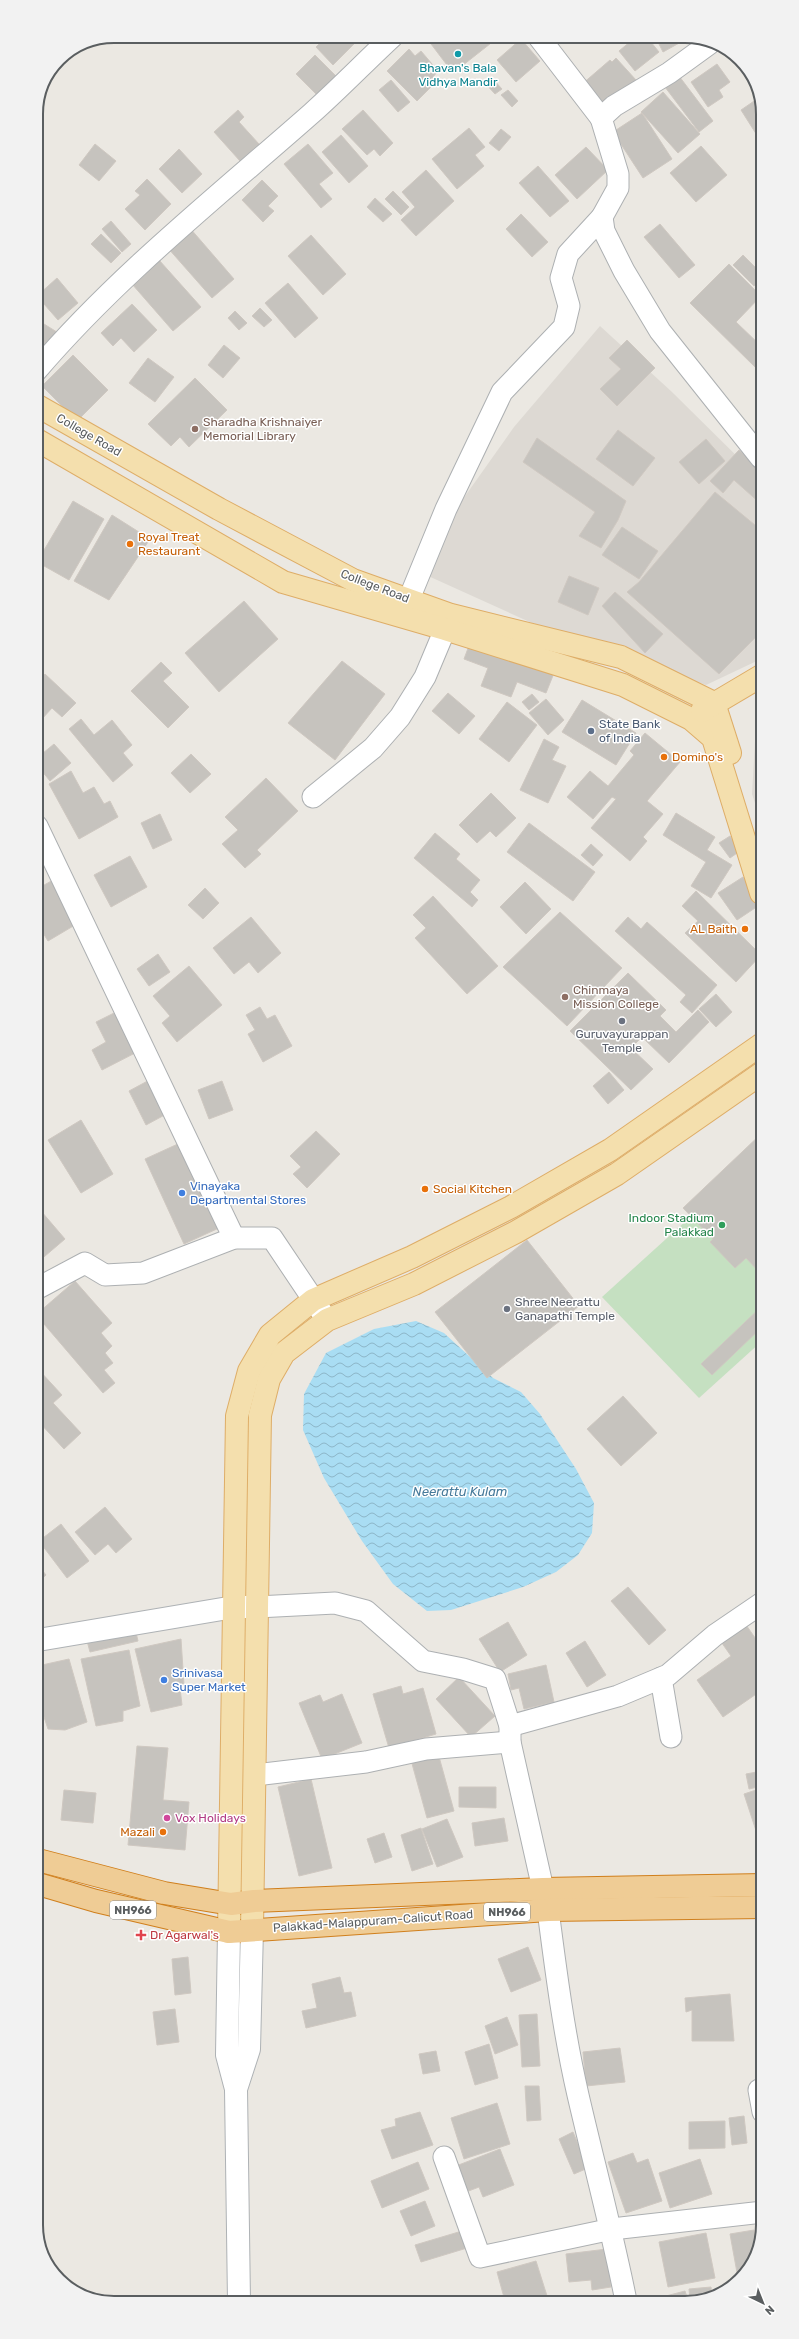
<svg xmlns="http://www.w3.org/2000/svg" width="799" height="2339" font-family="Rubik,sans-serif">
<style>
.education{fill:#ddd9d3}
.park{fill:#c5e0c1}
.water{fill:url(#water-waves)}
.building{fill:#c6c3be;stroke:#cfc8c1}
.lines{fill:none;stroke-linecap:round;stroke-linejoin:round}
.street-casing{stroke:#adb0b2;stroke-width:23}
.secondary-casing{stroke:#aeb2b5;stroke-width:24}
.primary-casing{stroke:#dead67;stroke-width:24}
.highway-casing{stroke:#d07f1c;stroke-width:24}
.street{stroke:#fff;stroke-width:21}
.secondary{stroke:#fff;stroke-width:22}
.primary{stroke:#f4dfad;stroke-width:22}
.highway{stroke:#efcc95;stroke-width:22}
.culture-dot{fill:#0f9aa8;stroke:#fff;stroke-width:1.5}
.education-dot{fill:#8d6e63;stroke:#fff;stroke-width:1.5}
.food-dot{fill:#e8710a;stroke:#fff;stroke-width:1.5}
.service-dot{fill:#5c6f8a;stroke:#fff;stroke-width:1.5}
.worship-dot{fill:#6b7280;stroke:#fff;stroke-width:1.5}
.shop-dot{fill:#3f7fe0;stroke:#fff;stroke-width:1.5}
.leisure-dot{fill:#2e9e5b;stroke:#fff;stroke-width:1.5}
.hotel-dot{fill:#d1479c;stroke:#fff;stroke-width:1.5}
.health-dot{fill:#e0444e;stroke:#fff;stroke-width:1.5}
.labels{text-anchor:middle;stroke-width:3;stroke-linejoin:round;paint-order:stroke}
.shield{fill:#fff;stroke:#8c8e90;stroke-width:1}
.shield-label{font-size:11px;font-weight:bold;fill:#5a5e60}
.culture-label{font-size:12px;fill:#0d838f;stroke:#fff}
.education-label{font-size:12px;fill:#785e54;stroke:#fff;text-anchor:start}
.street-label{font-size:12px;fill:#5a5e60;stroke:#fff}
.food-label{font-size:12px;fill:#c56008;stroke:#fff;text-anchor:start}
.service-label{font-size:12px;fill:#4e5e75;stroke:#fff;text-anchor:start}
.worship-label{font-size:12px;fill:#5b616d;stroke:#fff}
.shop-label{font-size:12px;fill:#366cbe;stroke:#fff;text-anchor:start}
.leisure-label{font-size:12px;fill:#27864d;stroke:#fff;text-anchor:end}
.hotel-label{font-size:12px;fill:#b23c85;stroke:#fff;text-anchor:start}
.health-label{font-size:12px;fill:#be3a42;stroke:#fff;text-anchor:start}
.water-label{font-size:13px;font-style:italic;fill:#477b9b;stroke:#fff}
.rim{fill:none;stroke:#5a5e60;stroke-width:2}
</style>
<defs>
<pattern id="water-waves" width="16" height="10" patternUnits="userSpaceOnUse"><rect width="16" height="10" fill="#a9ddf3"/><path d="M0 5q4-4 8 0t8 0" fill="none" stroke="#8db6c8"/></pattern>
</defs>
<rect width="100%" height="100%" fill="#ebe8e2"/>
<g class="education">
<polygon points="600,326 672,392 761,480 761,659 706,685 532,623 426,575 463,499 514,427"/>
<polygon points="761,705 761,821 752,794 757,708"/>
</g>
<polygon class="park" points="762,1152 762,1341 699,1398 602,1297"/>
<polygon class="water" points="416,1321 444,1333 493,1378 521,1392 540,1414 576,1469 594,1503 592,1533 578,1555 556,1572 523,1587 451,1610 427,1611 393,1584 362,1541 324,1478 303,1430 304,1394 326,1353 374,1329"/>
<g class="building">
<polygon points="327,36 356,36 359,39 333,65 316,47"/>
<polygon points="367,36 380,36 373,42"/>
<polygon points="425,36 500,36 453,73"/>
<polygon points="637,36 646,36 659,52 635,71 619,51"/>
<polygon points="655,36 678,36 681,42 663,52"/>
<polygon points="521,39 540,61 516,82 497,60"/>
<polygon points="409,49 415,56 421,51 438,71 432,78 436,82 417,101 387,71"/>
<polygon points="315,55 342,82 323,101 296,74"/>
<polygon points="616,58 636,80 603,110 581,85 610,60 612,62"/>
<polygon points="717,64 730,82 719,90 723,97 708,107 691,82"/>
<polygon points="679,76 713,121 699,132 665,87"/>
<polygon points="491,77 502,89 495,94 485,83"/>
<polygon points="391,80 410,102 398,112 379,90"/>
<polygon points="508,90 518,101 512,107 501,95"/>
<polygon points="663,92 700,134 678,153 641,112"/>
<polygon points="760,97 760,140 741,110"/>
<polygon points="238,110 244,117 239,122 259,144 240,161 214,132"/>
<polygon points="363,110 393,143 380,156 374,149 367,155 342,129"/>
<polygon points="642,113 672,159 643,178 613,132"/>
<polygon points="469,128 485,147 475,155 484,166 457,189 432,159"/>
<polygon points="501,129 511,137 499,151 489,143"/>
<polygon points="341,135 368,166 349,183 322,152"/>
<polygon points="95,144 116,161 99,181 79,165"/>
<polygon points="308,144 333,173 319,184 332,199 321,208 284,164"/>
<polygon points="701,146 727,175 696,202 670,173"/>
<polygon points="586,147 608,170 577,199 555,175"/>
<polygon points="179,149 202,174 182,193 159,169"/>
<polygon points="538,166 569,201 550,217 519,183"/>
<polygon points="426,170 454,201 416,236 401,220 415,207 402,192"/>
<polygon points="147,179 171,204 145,230 125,209 140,195 135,191"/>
<polygon points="262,180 278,196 268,206 274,211 263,222 242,200"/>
<polygon points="393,191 409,207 401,215 385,199"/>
<polygon points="375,198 392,214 383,222 367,207"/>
<polygon points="521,214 548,242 532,257 506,229"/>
<polygon points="111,221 131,244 122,252 102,229"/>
<polygon points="660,224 695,265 679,278 644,237"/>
<polygon points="189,227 234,279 212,298 167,247"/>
<polygon points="101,234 121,253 111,263 91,244"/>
<polygon points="311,235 346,274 323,295 288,256"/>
<polygon points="743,255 761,273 761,279 754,286 733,265"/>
<polygon points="159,260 201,307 173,331 132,284"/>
<polygon points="729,264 761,296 736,322 761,346 761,364 756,368 690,303"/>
<polygon points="57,278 78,303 58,320 37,296"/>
<polygon points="288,283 318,318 295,338 265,303"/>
<polygon points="132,304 157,330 134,352 121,338 113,346 101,333"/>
<polygon points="260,308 272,320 264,327 252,316"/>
<polygon points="235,311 247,323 239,330 228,318"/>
<polygon points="36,319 60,334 36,359"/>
<polygon points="627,340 655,368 617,406 600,389 621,369 609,358"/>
<polygon points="224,345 240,358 223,378 208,365"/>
<polygon points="73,355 108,390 77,421 42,386"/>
<polygon points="148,358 174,377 155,402 129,383"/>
<polygon points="195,378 227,410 189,447 180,437 171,446 148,424"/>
<polygon points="618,430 655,458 633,486 596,459"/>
<polygon points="537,438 626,501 618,520 601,548 579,536 595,512 523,462"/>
<polygon points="706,439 725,461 699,484 679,462"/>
<polygon points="739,450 761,470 761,504 734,480 723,493 710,481"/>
<polygon points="715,492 761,530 761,632 719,674 627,592 639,582"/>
<polygon points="73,501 104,519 69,580 37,562"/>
<polygon points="112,515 150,539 109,600 74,581"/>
<polygon points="622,527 658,551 639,579 602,555"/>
<polygon points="569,576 599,588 588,615 558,602"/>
<polygon points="615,592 663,634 645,653 602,606"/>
<polygon points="244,601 278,639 219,692 185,653"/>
<polygon points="470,643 554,673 546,693 517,682 511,697 481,686 488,668 464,659"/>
<polygon points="342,661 385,694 335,760 288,723"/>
<polygon points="161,662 172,673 163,681 189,707 168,728 131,691"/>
<polygon points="45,674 76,703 62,717 52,708 41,720 37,716 37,683"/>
<polygon points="448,693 475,716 459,734 432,711"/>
<polygon points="532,694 539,702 529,710 522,702"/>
<polygon points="546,699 564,720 548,735 529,713"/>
<polygon points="582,700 636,733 616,765 562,732"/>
<polygon points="507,702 537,725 509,762 479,739"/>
<polygon points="81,719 94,735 112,720 132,745 123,753 133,765 113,782 69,729"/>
<polygon points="645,733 680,762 647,801 663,814 643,837 647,841 630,861 591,828 616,799 612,797 593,819 567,797 590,771 608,786 634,755 630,751"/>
<polygon points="544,739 559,747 552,760 566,766 548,803 520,790"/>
<polygon points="54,744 71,763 50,781 37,765 37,758"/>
<polygon points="191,754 211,774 190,793 171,773"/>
<polygon points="71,771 83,793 94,787 104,804 110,801 118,817 79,839 49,784"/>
<polygon points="266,778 298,811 257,850 261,854 245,868 222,844 238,830 225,817"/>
<polygon points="491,793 516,818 496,837 490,831 477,843 459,825"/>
<polygon points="676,813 715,837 707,850 732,865 711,898 691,886 706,862 663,835"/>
<polygon points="160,814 172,840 153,849 141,823"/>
<polygon points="529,823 595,872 573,901 507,852"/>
<polygon points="435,833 460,854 456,859 480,880 470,892 478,900 472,907 414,858"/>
<polygon points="730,836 740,851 730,858 719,843"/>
<polygon points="591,844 603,855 593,866 581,855"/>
<polygon points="130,856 147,887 111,907 94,875"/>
<polygon points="743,877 761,904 737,920 718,893"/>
<polygon points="55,879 80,922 48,941 37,923 37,889"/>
<polygon points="525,882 551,909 526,934 500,907"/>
<polygon points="205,888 219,903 203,919 188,905"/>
<polygon points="696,891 761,955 736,982 685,933 698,921 682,906"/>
<polygon points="433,896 498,966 467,994 415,938 426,928 413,915"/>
<polygon points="560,912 622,968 567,1026 503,967"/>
<polygon points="251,917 281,953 258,973 249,962 234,974 213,948"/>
<polygon points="628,917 641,929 647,922 717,985 692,1013 680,1002 686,995 615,931"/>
<polygon points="158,954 170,972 149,986 137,969"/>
<polygon points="189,966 222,1005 177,1042 162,1023 170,1016 153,996"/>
<polygon points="628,973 666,1010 660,1016 676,1032 698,1010 709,1022 669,1063 642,1037 631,1048 653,1069 631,1090 570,1031"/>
<polygon points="716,994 732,1012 716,1027 699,1009"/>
<polygon points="260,1007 267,1019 275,1015 292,1046 263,1062 248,1034 255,1030 246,1015"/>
<polygon points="116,1012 137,1052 102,1070 92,1050 106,1042 96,1022"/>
<polygon points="609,1072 624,1090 608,1104 593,1086"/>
<polygon points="155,1077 172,1111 146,1125 129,1091"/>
<polygon points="222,1081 233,1110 209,1119 198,1090"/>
<polygon points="81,1120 113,1174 81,1193 48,1140"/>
<polygon points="316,1131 340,1154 307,1188 293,1174 301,1167 290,1156"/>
<polygon points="762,1133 762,1275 746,1258 735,1268 710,1242 713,1239 683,1208"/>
<polygon points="180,1143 219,1228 184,1244 145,1159"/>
<polygon points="41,1211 65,1239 38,1262 37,1215"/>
<polygon points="527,1240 579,1306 487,1378 435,1312"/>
<polygon points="75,1281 112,1323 101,1333 112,1346 105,1353 113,1363 104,1370 115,1383 103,1393 38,1317 38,1313"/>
<polygon points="762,1306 762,1327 712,1375 701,1364"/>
<polygon points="38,1369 62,1395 53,1403 81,1433 64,1449 38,1421"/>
<polygon points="623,1396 657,1433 621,1466 587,1429"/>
<polygon points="105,1507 132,1539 116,1553 108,1544 95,1555 75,1532"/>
<polygon points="61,1524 89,1561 67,1578 39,1541"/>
<polygon points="38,1565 46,1575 38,1582"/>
<polygon points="628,1587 666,1630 649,1645 611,1601"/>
<polygon points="742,1619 762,1648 762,1690 723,1717 697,1680 731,1656 717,1636"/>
<polygon points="508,1622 527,1655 500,1672 479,1639"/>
<polygon points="134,1624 138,1641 90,1652 86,1637"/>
<polygon points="181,1639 184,1685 180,1688 182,1705 151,1712 135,1649"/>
<polygon points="585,1641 606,1675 587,1687 566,1653"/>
<polygon points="129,1650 140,1706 123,1711 123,1721 96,1726 81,1659"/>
<polygon points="38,1654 42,1665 69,1659 87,1722 65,1730 48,1729 38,1699"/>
<polygon points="546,1665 554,1702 524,1709 519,1688 511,1690 508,1674"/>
<polygon points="459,1677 495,1716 471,1737 436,1699"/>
<polygon points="401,1686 403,1694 423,1688 436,1734 389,1748 373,1694"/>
<polygon points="342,1694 362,1743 322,1759 299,1703 320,1695 323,1702"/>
<polygon points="137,1746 168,1748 163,1800 189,1802 185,1850 128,1845"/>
<polygon points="438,1753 454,1811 427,1818 411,1760"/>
<polygon points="762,1771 762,1786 749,1789 746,1774"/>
<polygon points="311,1779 332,1868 299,1876 278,1787"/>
<polygon points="459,1787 496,1787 496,1808 459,1807"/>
<polygon points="762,1788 763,1852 744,1794"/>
<polygon points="64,1790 96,1793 93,1823 61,1820"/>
<polygon points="504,1818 508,1841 475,1846 472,1823"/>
<polygon points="447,1819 463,1857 437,1867 422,1829"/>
<polygon points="421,1828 433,1864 412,1871 401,1835"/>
<polygon points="384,1833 392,1857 375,1863 367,1839"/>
<polygon points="528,1947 541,1980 511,1992 498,1959"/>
<polygon points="188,1957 191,1993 175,1995 172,1959"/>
<polygon points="340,1977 344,1993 351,1992 356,2016 306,2028 302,2011 317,2008 312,1984"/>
<polygon points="730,1994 734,2041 692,2041 692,2010 686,2012 685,1998"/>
<polygon points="175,2009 179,2042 157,2045 153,2012"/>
<polygon points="537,2014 540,2066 522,2067 519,2015"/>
<polygon points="507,2017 518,2045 495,2054 485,2026"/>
<polygon points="489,2044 498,2078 475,2085 465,2052"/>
<polygon points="620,2048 625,2082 586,2086 583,2052"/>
<polygon points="436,2051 440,2071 423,2074 419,2054"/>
<polygon points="525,2086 539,2086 541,2120 527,2121"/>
<polygon points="497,2103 510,2144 464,2159 451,2118"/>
<polygon points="420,2112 433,2145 392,2159 381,2130 396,2126 395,2119"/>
<polygon points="744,2116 747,2143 732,2145 729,2118"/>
<polygon points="725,2121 725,2148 689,2149 689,2122"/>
<polygon points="573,2132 588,2168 574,2174 559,2139"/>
<polygon points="500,2149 514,2185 483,2197 479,2187 466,2192 456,2166"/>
<polygon points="633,2153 637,2163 648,2159 662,2201 626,2213 608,2162"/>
<polygon points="700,2159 712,2194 670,2208 659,2173"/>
<polygon points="418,2162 429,2189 382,2208 371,2181"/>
<polygon points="425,2201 435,2226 411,2236 400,2211"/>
<polygon points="754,2230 757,2244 747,2273 738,2278 730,2234"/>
<polygon points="462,2231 467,2248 421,2262 415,2245"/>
<polygon points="706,2233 715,2278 668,2287 659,2242"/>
<polygon points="607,2249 611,2287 592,2290 591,2280 569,2282 566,2254"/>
<polygon points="536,2261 548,2299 505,2301 497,2272"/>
<polygon points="711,2287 712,2296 705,2300 690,2300 689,2289"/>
<polygon points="685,2291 688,2300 668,2301 666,2296"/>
</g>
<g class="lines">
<defs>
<g id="street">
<polyline points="538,36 601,118"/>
<polyline points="709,44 669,73 614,106 601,118 618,174 618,188 602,217 604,231 624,271 660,331 761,458"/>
<path d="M36 371C118 275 218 196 312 113 340 88 366 61 393 36"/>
<polyline points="409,599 446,509 502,392 564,327 569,306 561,278 568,254 602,217"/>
<polyline points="313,797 373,748 400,717 425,677 451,615"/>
<polyline points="37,826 234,1238"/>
<polyline points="38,1288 85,1263 105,1275 143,1273 234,1238 272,1238 327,1320"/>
<polyline points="257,1607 335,1603 366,1611 423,1661 463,1669 495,1679 510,1726 510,1742 543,1889"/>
<polyline points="661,1678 671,1737"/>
<polyline points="510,1726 618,1696 668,1675 715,1635 762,1603"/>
<polyline points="255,1775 366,1762 426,1749 510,1742"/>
<path d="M548 1910C556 1972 564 2034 578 2095 594 2164 612 2231 626 2301"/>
<polyline points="763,2090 759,2090 763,2112"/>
<polyline points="444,2157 480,2257 612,2229 763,2212"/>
</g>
<g id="secondary">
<polyline points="38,1640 234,1607 257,1607"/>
<polyline points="229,1932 227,2055 236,2089 239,2302"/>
<polyline points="236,2089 249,2049 252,1929"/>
</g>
<g id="primary">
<polyline points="36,405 219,509 353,580 451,615 621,657 714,703"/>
<polyline points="37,440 283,582 445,629 623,685 691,719 713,738 761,893"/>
<polyline points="714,703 730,753"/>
<polyline points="702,711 761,676"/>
<polyline points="252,1929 260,1415 269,1379 284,1353 327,1320 414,1284 516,1232 617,1174 762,1073"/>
<polyline points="229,1932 237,1416 249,1371 270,1335 313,1300 412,1257 511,1207 610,1150 762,1044"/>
</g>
<g id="highway">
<polyline points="38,1860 164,1893 231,1904 254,1901 543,1889 763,1885"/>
<polyline points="38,1884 96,1901 229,1932 548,1910 763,1907"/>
</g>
</defs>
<use href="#street" class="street-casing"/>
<use href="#secondary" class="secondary-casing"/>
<use href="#primary" class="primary-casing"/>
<use href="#highway" class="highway-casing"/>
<use href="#street" class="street"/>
<use href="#secondary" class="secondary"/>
<use href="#primary" class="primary"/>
<use href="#highway" class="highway"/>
</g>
<circle class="culture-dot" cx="458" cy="54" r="4"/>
<g class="education-dot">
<circle cx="195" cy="429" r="4"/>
<circle cx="565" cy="997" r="4"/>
</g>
<g class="food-dot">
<circle cx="130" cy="544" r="4"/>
<circle cx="664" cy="757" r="4"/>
<circle cx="745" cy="929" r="4"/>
<circle cx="425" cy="1189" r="4"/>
<circle cx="163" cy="1832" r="4"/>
</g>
<circle class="service-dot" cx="591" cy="731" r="4"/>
<g class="worship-dot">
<circle cx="622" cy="1021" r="4"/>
<circle cx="507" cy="1309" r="4"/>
</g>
<g class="shop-dot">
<circle cx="182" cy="1193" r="4"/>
<circle cx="164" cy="1680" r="4"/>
</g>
<circle class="leisure-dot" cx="722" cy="1225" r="4"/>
<circle class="hotel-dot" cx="167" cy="1818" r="4"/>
<path class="health-dot" d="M139 1929h4v4h4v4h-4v4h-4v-4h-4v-4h4z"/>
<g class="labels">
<g class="shield">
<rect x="110" y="1901" width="46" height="18" rx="3"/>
<rect x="484" y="1903" width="46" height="18" rx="3"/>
</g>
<g class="shield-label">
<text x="133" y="1914">NH966</text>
<text x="507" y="1916">NH966</text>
</g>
<g class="culture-label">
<text x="458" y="72">Bhavan's Bala<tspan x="458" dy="14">Vidhya Mandir</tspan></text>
</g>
<g class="education-label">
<text x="203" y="426">Sharadha Krishnaiyer<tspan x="203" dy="14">Memorial Library</tspan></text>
<text x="573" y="994">Chinmaya<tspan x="573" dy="14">Mission College</tspan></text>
</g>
<g class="street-label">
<text transform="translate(89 435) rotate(30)" y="4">College Road</text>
<text transform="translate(375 586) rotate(21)" y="4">College Road</text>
<text transform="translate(373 1921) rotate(-4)" y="4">Palakkad-Malappuram-Calicut Road</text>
</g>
<g class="food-label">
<text x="138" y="541">Royal Treat<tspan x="138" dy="14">Restaurant</tspan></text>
<text x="672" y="761">Domino's</text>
<text x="737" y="933" text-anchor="end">AL Baith</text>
<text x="433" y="1193">Social Kitchen</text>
<text x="155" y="1836" text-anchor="end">Mazali</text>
</g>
<g class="service-label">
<text x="599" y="728">State Bank<tspan x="599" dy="14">of India</tspan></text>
</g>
<g class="worship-label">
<text x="622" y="1038">Guruvayurappan<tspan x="622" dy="14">Temple</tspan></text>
<text x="515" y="1306" text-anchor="start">Shree Neerattu<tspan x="515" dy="14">Ganapathi Temple</tspan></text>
</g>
<g class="shop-label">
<text x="190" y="1190">Vinayaka<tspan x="190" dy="14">Departmental Stores</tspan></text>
<text x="172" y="1677">Srinivasa<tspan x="172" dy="14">Super Market</tspan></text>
</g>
<g class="leisure-label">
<text x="714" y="1222">Indoor Stadium<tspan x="714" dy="14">Palakkad</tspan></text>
</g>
<g class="hotel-label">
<text x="175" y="1822">Vox Holidays</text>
</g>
<g class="health-label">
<text x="150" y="1939">Dr Agarwal's</text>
</g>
<g class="water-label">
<text x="460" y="1496">Neerattu Kulam</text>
</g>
</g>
<path d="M0 0H799V2339H0ZM114 43H685A71 71 0 0 1 756 114V2225A71 71 0 0 1 685 2296H114A71 71 0 0 1 43 2225V114A71 71 0 0 1 114 43Z" fill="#f2f2f2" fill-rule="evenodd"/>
<path class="rim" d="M114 43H685A71 71 0 0 1 756 114V2225A71 71 0 0 1 685 2296H114A71 71 0 0 1 43 2225V114A71 71 0 0 1 114 43Z"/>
<g transform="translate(763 2303) rotate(137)" stroke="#ffffff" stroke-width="3" paint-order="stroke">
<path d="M0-3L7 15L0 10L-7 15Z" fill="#5a5e60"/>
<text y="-6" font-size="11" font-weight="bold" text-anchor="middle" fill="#5a5e60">N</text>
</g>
</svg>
